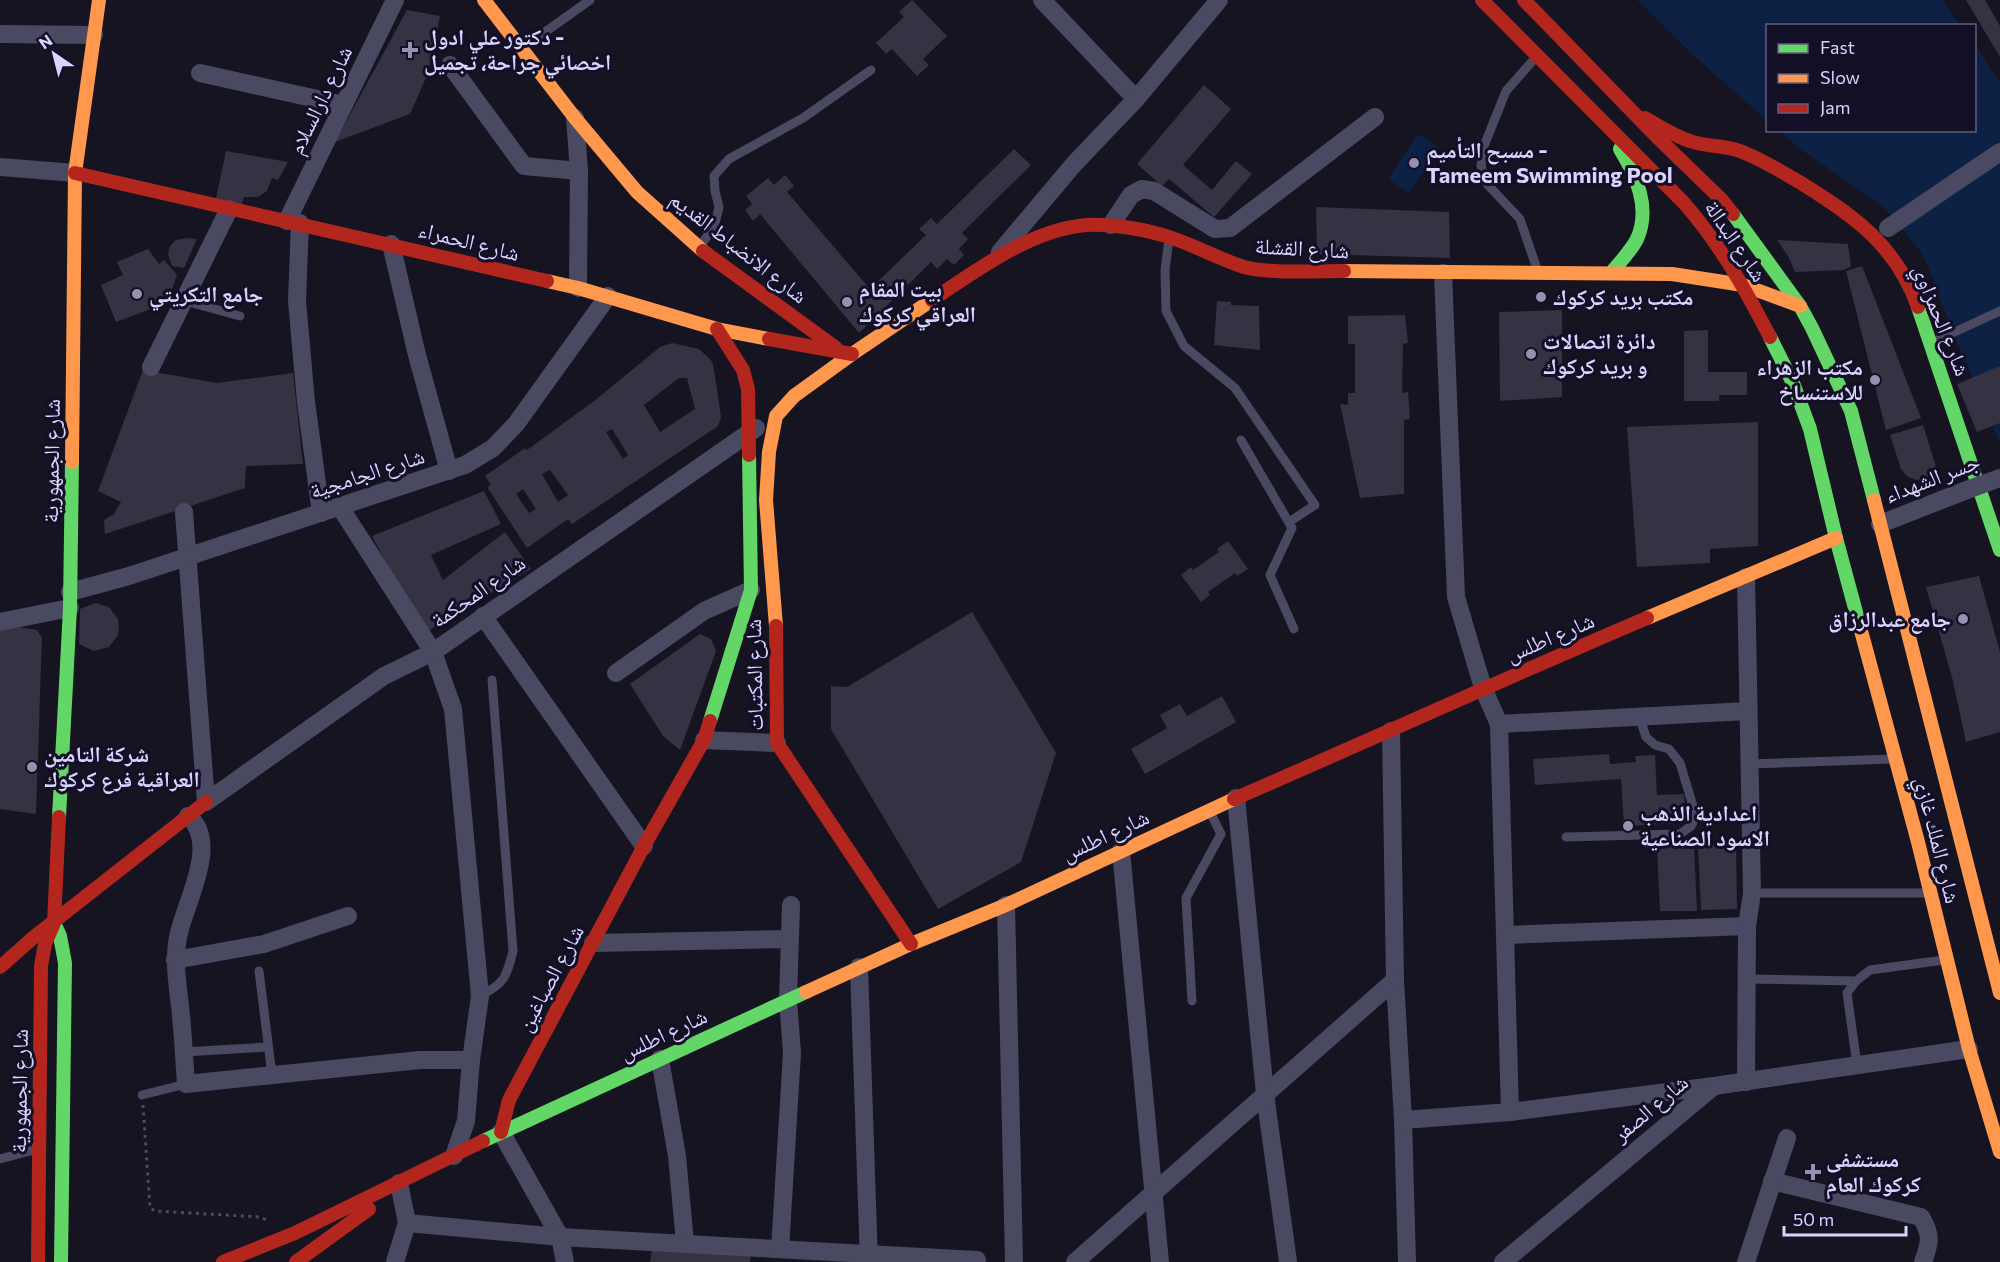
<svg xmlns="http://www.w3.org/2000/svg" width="2000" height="1262" font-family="Commissioner,'Noto Naskh Arabic',sans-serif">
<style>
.water{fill:#0d2144}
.building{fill:#343243;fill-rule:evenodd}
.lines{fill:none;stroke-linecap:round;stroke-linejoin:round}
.path{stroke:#44505f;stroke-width:3;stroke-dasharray:3 4.5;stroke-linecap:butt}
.lane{stroke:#4a4962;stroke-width:9}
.street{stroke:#4a4962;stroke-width:18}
.fast{stroke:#63d668;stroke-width:14}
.slow{stroke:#ff974d;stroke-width:14}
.jam{stroke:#b3261e;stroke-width:14}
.street-bridge{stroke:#4a4962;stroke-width:18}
.poi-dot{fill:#9591b1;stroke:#130f26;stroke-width:2}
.labels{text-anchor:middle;stroke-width:6;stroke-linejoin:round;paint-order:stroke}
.poi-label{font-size:22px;font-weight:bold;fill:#d9d4ff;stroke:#130f26;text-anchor:start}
.street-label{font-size:22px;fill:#d9d4ff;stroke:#130f26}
</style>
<rect width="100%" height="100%" fill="#161421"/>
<g class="water">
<polygon points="1637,0 1942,0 1960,25 1768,26 1767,120 1695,57"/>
<polygon points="1975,46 2000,82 2000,443 1950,325 1928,267 1921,252 1884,207 1803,151 1779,131 1974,130"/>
<polygon points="1418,134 1439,148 1409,193 1388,179"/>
</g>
<g class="building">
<polygon points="912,0 947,36 923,59 929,65 917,76 892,49 886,54 876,43 904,17 899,12"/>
<polygon points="1966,0 1985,0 2000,26 2000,57"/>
<polygon points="407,10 440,16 428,73 410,114 335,142"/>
<polygon points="1204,85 1231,109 1183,165 1212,190 1236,161 1252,174 1214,217 1169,179 1162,186 1137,164"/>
<polygon points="1014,149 1031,165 962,233 968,239 959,249 964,255 954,265 947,259 937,269 931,262 859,333 760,214 753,221 745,210 752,204 746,196 768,178 774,185 785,175 794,186 787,192 870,289 926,235 919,229 931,218 937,224"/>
<polygon points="226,151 288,162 278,180 272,178 267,191 258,197 244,197 241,206 216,198"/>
<polygon points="1316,207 1449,212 1450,258 1317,254"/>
<polygon points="187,238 197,239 184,268 172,266 168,254 170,246 176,240"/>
<polygon points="1777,240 1848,244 1851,267 1843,270 1795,272 1788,256"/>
<polygon points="148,249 159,264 164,260 177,275 167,303 116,322 101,285 123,275 117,262"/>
<polygon points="1862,266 1921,418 1886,430 1846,271"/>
<polygon points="1217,301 1231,302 1231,305 1259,306 1260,350 1214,345"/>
<polygon points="1562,310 1562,397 1500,401 1499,312"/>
<polygon points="1405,315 1408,343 1403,344 1402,393 1408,392 1410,419 1404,420 1404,494 1360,498 1340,404 1348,405 1348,393 1355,393 1355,344 1348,344 1348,316"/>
<polygon points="1708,330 1708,372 1747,372 1747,395 1719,395 1719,401 1684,401 1684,331"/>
<path d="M672 343 699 349 710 359 713 364 720 409 721 418 718 426 572 524 568 519 527 548 487 487 491 485 485 476 525 448 527 450 594 401 660 347ZM679 378H687L695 409 660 432 644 405ZM612 429 628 455 623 459 606 432ZM550 470 568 495 558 502 542 474ZM523 489 536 509 529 513 516 494Z"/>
<polygon points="2000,366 2000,423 1977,432 1957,384"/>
<polygon points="143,370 217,383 293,373 303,464 246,466 245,488 105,534 104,520 114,514 121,502 98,491"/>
<polygon points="1758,422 1758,546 1710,549 1710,563 1637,567 1627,427"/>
<polygon points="1923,425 1937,470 1925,479 1917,480 1908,477 1901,469 1890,435"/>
<polygon points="484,491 501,524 431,555 443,580 505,532 531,569 423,634 372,536"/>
<polygon points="1228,541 1248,569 1237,576 1235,573 1208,592 1210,595 1201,602 1181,575 1191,567 1193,570 1219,552 1217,549"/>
<polygon points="1979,576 2000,652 2000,732 1966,742 1952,677 1926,587"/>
<polygon points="95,603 109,607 118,619 119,627 118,635 109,647 94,651 79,644 80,609"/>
<polygon points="972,612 1056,753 1021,862 938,909 831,729 831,686 847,687"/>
<polygon points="19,627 37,630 42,638 36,814 0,809 0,630"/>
<polygon points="700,634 711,639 716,651 680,750 663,736 630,684"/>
<polygon points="1222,696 1236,722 1145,774 1131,749 1167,728 1160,715 1180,704 1187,716"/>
<polygon points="1609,754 1610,764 1636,762 1635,756 1655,755 1657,795 1684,794 1686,823 1624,826 1621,779 1535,785 1533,759"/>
<polygon points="1736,845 1737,909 1701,910 1698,846"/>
<polygon points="1657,847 1694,847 1697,911 1660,911"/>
<polygon points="652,1250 751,1251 750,1262 650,1262"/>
</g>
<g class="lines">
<polyline class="path" points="143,1105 150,1208 155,1211 260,1217 269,1221"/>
<g class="lane">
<polyline points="524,47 590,0"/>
<polyline points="1536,57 1506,91 1484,146 1481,166 1487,184 1520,219 1538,272"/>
<polyline points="1169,239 1165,270 1166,311 1184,346 1235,388 1315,505 1289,522"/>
<polyline points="700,246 714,227 719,207 715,191 714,176 729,159 803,118 871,70"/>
<polyline points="185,301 240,316"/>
<polyline points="1933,342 2000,311"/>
<polyline points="1241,440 1292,528 1270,575 1294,629"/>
<polyline points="1749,764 1893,759"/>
<polyline points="1566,837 1680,834 1691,826 1696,816 1680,763 1669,749 1655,745 1646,737 1639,716"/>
<polyline points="1752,893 1926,893"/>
<polyline points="259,971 272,1075"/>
<polyline points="1747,979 1856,981"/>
<path d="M480 996C505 983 506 978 513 951L492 680"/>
<polyline points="1192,1001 1186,898 1221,834 1210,812"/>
<polyline points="183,1052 268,1047"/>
<polyline points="1857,1065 1847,993 1856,981 1870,970 1944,960"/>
<polyline points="142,1095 186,1084"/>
<polyline points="0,1159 38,1149"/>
</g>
<g class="street">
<polyline points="1042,0 1136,99"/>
<polyline points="0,34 94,35"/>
<polyline points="450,65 524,166 579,171"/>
<polyline points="200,73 344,105"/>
<polyline points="575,118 579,171 578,288"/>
<polyline points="0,167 75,173"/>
<polyline points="287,221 395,0"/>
<polyline points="300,223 297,301 306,402 321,513"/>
<polyline points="1111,225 1131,195 1142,189 1154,191 1215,229 1230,228 1375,117"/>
<polyline points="1888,228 2000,152"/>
<polyline points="391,244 417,355 449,471"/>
<polyline points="1000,252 1074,164 1136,99 1219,0"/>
<polyline points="1443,273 1456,597 1483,688 1499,724 1510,1112"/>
<polyline points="151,367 229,209"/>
<polyline points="340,507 433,652 453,709 480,996 471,1060 466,1121 454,1156"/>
<polyline points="184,512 206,802"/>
<polyline points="1880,524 1967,490"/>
<polyline points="70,592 129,576 465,465 493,448 516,424 608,296"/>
<polyline points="483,616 644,846"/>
<polyline points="0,622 70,608"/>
<polyline points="616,673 704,611 751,590"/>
<polyline points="1499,724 1748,711"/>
<polyline points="1391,731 1395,980 1403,1120 1407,1262"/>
<polyline points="704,740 777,743"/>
<polyline points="1236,798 1265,1094 1288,1262"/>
<polyline points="206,802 384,676 433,652 756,428"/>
<path d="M188 816C220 842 186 901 179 933 173 958 177 980 180 1006 183 1031 184 1058 186 1084L420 1060H471"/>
<polyline points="1121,851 1160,1262"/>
<polyline points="1006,905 1014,1262"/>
<polyline points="1506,935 1747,926"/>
<polyline points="593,943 790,939"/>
<polyline points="175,960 264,944 348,916"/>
<polyline points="859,967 869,1262"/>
<polyline points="660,1059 677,1156 685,1243"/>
<polyline points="1746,1082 1747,926 1752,893 1746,577"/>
<polyline points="1403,1120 1510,1112 1714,1086"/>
<polyline points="501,1132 560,1237 565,1262"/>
<path d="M1772 1181 1921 1217C1932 1235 1930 1243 1923 1262"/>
<polyline points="399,1183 407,1223 560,1237 977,1260"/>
<polyline points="780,1249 792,1053 788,1000 791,905"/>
<polyline points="395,1262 407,1223"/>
<polyline points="1075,1262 1395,980"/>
<polyline points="1503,1262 1714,1086 1969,1049"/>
<polyline points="1746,1262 1787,1138"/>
</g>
<g class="fast">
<polyline points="1733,214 1800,306 1812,328 1851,411 1874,500"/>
<path d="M1611 273C1620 262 1631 251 1637 239 1651 208 1636 175 1620 149"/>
<polyline points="1918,307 2000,550"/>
<polyline points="1770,337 1793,383 1810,429 1836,538 1860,627"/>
<polyline points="710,721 751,590 749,455"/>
<polyline points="59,817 70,608 72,462"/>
<polyline points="54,923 60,936 65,963 61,1262"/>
<polyline points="483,1141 806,992"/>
</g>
<g class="slow">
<polyline points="484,0 575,118 637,192 703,251"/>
<polyline points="1344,271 1672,274 1743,285 1800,306"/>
<polyline points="547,281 578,288 717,329 769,339"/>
<polyline points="72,462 75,173 99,0"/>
<polyline points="1874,500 2000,993"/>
<polyline points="1647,618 1836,538"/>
<polyline points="776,626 766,500 769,452 776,416 794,396 852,354 932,300"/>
<polyline points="1860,627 1918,842 1969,1049 2000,1152"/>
<polyline points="806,992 911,944 1006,905 1234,799"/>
</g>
<g class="jam">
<path d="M1482 0 1684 203C1720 244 1745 289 1770 337"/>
<polyline points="1524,0 1659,139 1722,200 1733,214"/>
<path d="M1645 118C1659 126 1674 136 1690 141 1706 147 1723 145 1740 151 1761 159 1781 171 1801 183 1854 216 1896 245 1918 307"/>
<polyline points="75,173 547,281"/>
<polyline points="703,251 836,348"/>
<path d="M932 300C977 270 1030 230 1086 225 1110 223 1149 230 1172 238 1196 246 1219 259 1244 267 1270 274 1315 271 1344 271"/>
<polyline points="717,329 743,370 748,389 749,455"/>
<polyline points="769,339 852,354"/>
<polyline points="776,626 777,743 911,944"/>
<path d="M1234 799C1372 739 1508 677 1647 618"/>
<polyline points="0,967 34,937 206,802"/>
<polyline points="501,1132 509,1100 644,846 704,740 710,721"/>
<polyline points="38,1262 41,966 45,944 54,923 59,817"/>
<polyline points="223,1262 295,1233 483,1141"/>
<polyline points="296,1262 369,1209"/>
</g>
<polyline class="street-bridge" points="1967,490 2000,478"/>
</g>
<g class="poi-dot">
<path d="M407 41h6v6h6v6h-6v6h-6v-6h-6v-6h6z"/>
<circle cx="1414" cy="163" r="6"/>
<circle cx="137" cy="294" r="6"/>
<circle cx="1541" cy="297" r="6"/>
<circle cx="847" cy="302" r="6"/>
<circle cx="1531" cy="354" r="6"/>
<circle cx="1875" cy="380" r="6"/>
<circle cx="1963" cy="619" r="6"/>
<circle cx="32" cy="767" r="6"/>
<circle cx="1628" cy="826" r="6"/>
<path d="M1810 1163h6v6h6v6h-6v6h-6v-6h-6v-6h6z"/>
</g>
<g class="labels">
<g class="poi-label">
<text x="424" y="45">دكتور علي ادول -<tspan x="424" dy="25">اخصائي جراحة، تجميل</tspan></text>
<text x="1426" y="158">مسبح التأميم -<tspan x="1426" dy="25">Tameem Swimming Pool</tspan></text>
<text x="859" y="297">بيت المقام<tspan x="859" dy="25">العراقي كركوك</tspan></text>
<text x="149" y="302">جامع التكريتي</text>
<text x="1553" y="305">مكتب بريد كركوك</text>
<text x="1543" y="349">دائرة اتصالات<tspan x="1543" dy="25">و بريد كركوك</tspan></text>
<text x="1863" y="375" text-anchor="end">مكتب الزهراء<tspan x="1863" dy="25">للاستنساخ</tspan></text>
<text x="1951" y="627" text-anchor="end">جامع عبدالرزاق</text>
<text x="44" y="762">شركة التامين<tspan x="44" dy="25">العراقية فرع كركوك</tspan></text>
<text x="1640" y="821">اعدادية الذهب<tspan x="1640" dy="25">الاسود الصناعية</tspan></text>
<text x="1826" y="1167">مستشفى<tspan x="1826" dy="25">كركوك العام</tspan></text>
</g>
<g class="street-label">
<text transform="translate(320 100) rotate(-64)" y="8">شارع دارالسلام</text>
<text transform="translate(469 241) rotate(14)" y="8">شارع الحمراء</text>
<text transform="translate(1736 241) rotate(56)" y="8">شارع البدالة</text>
<text transform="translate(739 247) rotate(38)" y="8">شارع الانضباط القديم</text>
<text transform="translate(1302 248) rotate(3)" y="8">شارع القشلة</text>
<text transform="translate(1942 320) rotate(68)" y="8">شارع الحمزاوي</text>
<text transform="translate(51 461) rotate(-89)" y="8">شارع الجمهورية</text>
<text transform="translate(367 473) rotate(-18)" y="8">شارع الجامجية</text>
<text transform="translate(1932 478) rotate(-21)" y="8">جسر الشهداء</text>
<text transform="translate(478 591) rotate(-35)" y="8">شارع المحكمة</text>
<text transform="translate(1550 637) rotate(-23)" y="8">شارع اطلس</text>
<text transform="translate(754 675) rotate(-91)" y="8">شارع المكتبات</text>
<text transform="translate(1105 835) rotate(-25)" y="8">شارع اطلس</text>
<text transform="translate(1938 840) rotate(76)" y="8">شارع الملك غازي</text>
<text transform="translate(550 978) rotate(-62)" y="8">شارع الصباغين</text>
<text transform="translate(663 1034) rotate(-25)" y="8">شارع اطلس</text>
<text transform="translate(19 1091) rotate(-89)" y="8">شارع الجمهورية</text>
<text transform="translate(1650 1108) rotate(-40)" y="8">شارع الصفر</text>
</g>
</g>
<rect x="1766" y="24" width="210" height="108" fill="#130f26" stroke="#625e7d" stroke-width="1.5"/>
<rect x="1778" y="44" width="30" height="9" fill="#63d668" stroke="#625e7d" stroke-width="1.5"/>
<text x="1820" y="54" font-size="18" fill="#d9d4ff">Fast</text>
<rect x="1778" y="74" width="30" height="9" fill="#ff974d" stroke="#625e7d" stroke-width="1.5"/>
<text x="1820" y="84" font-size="18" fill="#d9d4ff">Slow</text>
<rect x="1778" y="104" width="30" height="9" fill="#b3261e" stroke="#625e7d" stroke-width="1.5"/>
<text x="1820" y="114" font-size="18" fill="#d9d4ff">Jam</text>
<g transform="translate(54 54) rotate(325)" stroke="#130f26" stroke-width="4.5" paint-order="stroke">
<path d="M0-4.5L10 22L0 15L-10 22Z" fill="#d9d4ff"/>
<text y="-9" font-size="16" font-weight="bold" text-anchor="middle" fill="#d9d4ff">N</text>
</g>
<path d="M1784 1226v9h122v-9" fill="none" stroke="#d9d4ff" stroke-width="3"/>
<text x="1793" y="1226" font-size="18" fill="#d9d4ff" stroke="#130f26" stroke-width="4.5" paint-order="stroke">50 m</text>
</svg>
